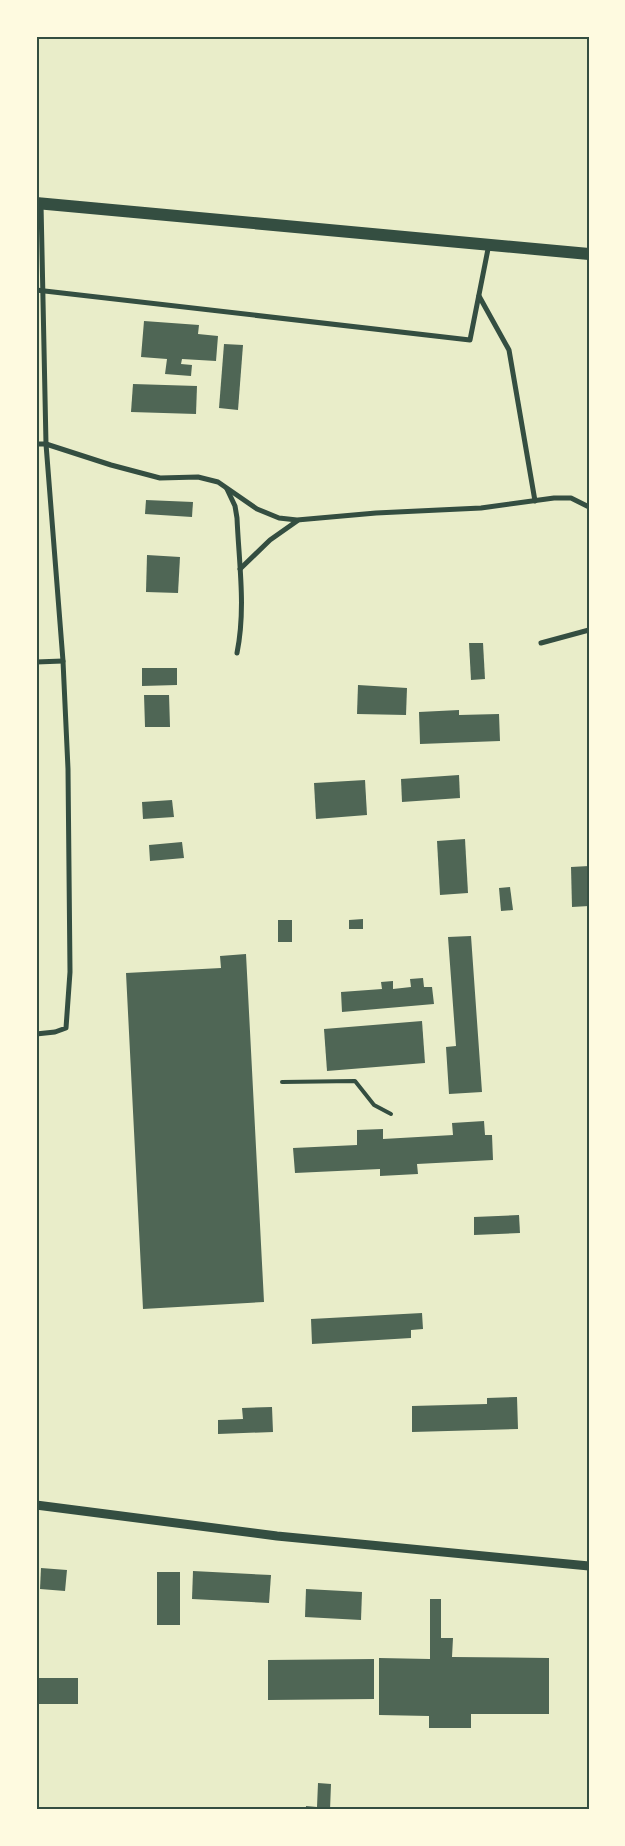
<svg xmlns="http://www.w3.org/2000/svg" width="625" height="1846" font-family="'Golos Text',sans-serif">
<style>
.building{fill:#4f6655}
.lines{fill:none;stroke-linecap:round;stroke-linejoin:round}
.service{stroke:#344e41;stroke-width:4}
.minor{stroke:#344e41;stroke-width:5}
.tertiary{stroke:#344e41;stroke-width:9}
.primary{stroke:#344e41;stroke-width:12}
.neatline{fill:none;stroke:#344e41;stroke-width:2}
</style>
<rect width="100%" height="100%" fill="#e9edc9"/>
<g class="building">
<polygon points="144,321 199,325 198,334 218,336 216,361 182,359 181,364 192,365 191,376 165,374 167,359 141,357"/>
<polygon points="224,344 243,345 238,410 219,408"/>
<polygon points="133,384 197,386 196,414 131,412"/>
<polygon points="146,500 193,502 192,517 145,514"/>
<polygon points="147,555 180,557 178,593 146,592"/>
<polygon points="469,643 483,643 485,679 471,680"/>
<polygon points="142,668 177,668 177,685 142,686"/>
<polygon points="358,685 407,688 406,715 357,714"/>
<polygon points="144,695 169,695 170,727 145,727"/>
<polygon points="459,710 459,715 499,714 500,741 420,744 419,712"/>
<polygon points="459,775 460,798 402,802 401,779"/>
<polygon points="365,780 367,815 316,819 314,783"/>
<polygon points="172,800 174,817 143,819 142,802"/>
<polygon points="465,839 468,893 440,895 437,841"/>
<polygon points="182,842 184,858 150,861 149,845"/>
<polygon points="589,866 589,906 572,907 571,867"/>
<polygon points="510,887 513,910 501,911 499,888"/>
<polygon points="363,919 363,929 349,929 349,920"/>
<rect x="278" y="920" width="14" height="22"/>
<polygon points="471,936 482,1092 449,1094 446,1047 456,1046 448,937"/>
<polygon points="246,954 264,1302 143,1309 126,973 221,968 220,956"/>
<polygon points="423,978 424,987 432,987 434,1004 342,1012 341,992 382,989 381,982 393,981 393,989 411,987 410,979"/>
<polygon points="422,1021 425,1063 327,1071 324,1029"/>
<polygon points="484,1121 485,1135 492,1135 493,1160 417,1164 418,1174 380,1176 380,1169 295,1173 293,1148 357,1145 357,1130 383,1129 383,1139 453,1135 452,1123"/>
<polygon points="519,1215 520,1233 474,1235 474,1217"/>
<polygon points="422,1313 423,1329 411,1330 411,1338 312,1344 311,1319"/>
<polygon points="517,1397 518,1429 412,1432 412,1406 487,1404 487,1398"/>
<polygon points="272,1407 273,1432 218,1434 218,1420 243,1419 242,1408"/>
<polygon points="41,1568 67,1570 65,1591 40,1589"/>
<polygon points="193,1571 271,1575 269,1603 192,1599"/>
<rect x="157" y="1572" width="23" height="53"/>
<polygon points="306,1589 362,1592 361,1620 305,1617"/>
<polygon points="430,1599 441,1599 441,1638 453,1638 452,1657 549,1658 549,1714 471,1714 471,1728 429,1728 429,1716 379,1715 379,1658 430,1659"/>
<polygon points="374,1659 374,1699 268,1700 268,1660"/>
<rect x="36" y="1678" width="42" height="26"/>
<polygon points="318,1783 331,1784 330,1810 306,1810 306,1806 317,1807"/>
</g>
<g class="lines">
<polyline class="service" points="282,1082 355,1081 374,1105 391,1114"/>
<g class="minor">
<polyline points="36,290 470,340 489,244"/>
<polyline points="479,296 509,350 535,501"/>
<polyline points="36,444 46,444 111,465 160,478 198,477 218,482 257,509 279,518 297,520 376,513 481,508 554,498 571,498 589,507"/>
<path d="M227 489 235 506 237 518C239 564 246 608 237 653"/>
<polyline points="240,569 270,540 297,521"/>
<polyline points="541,643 589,630"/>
<polyline points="36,662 63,661"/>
<polyline points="36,1034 55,1032 66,1028 70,972 68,769 63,661 46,444 41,204"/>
</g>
<polyline class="tertiary" points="36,1505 277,1536 589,1566"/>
<polyline class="primary" points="36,203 589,254"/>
</g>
<rect width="625" height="1846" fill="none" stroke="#fefae0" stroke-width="75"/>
<rect x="38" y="38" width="550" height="1770" class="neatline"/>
</svg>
